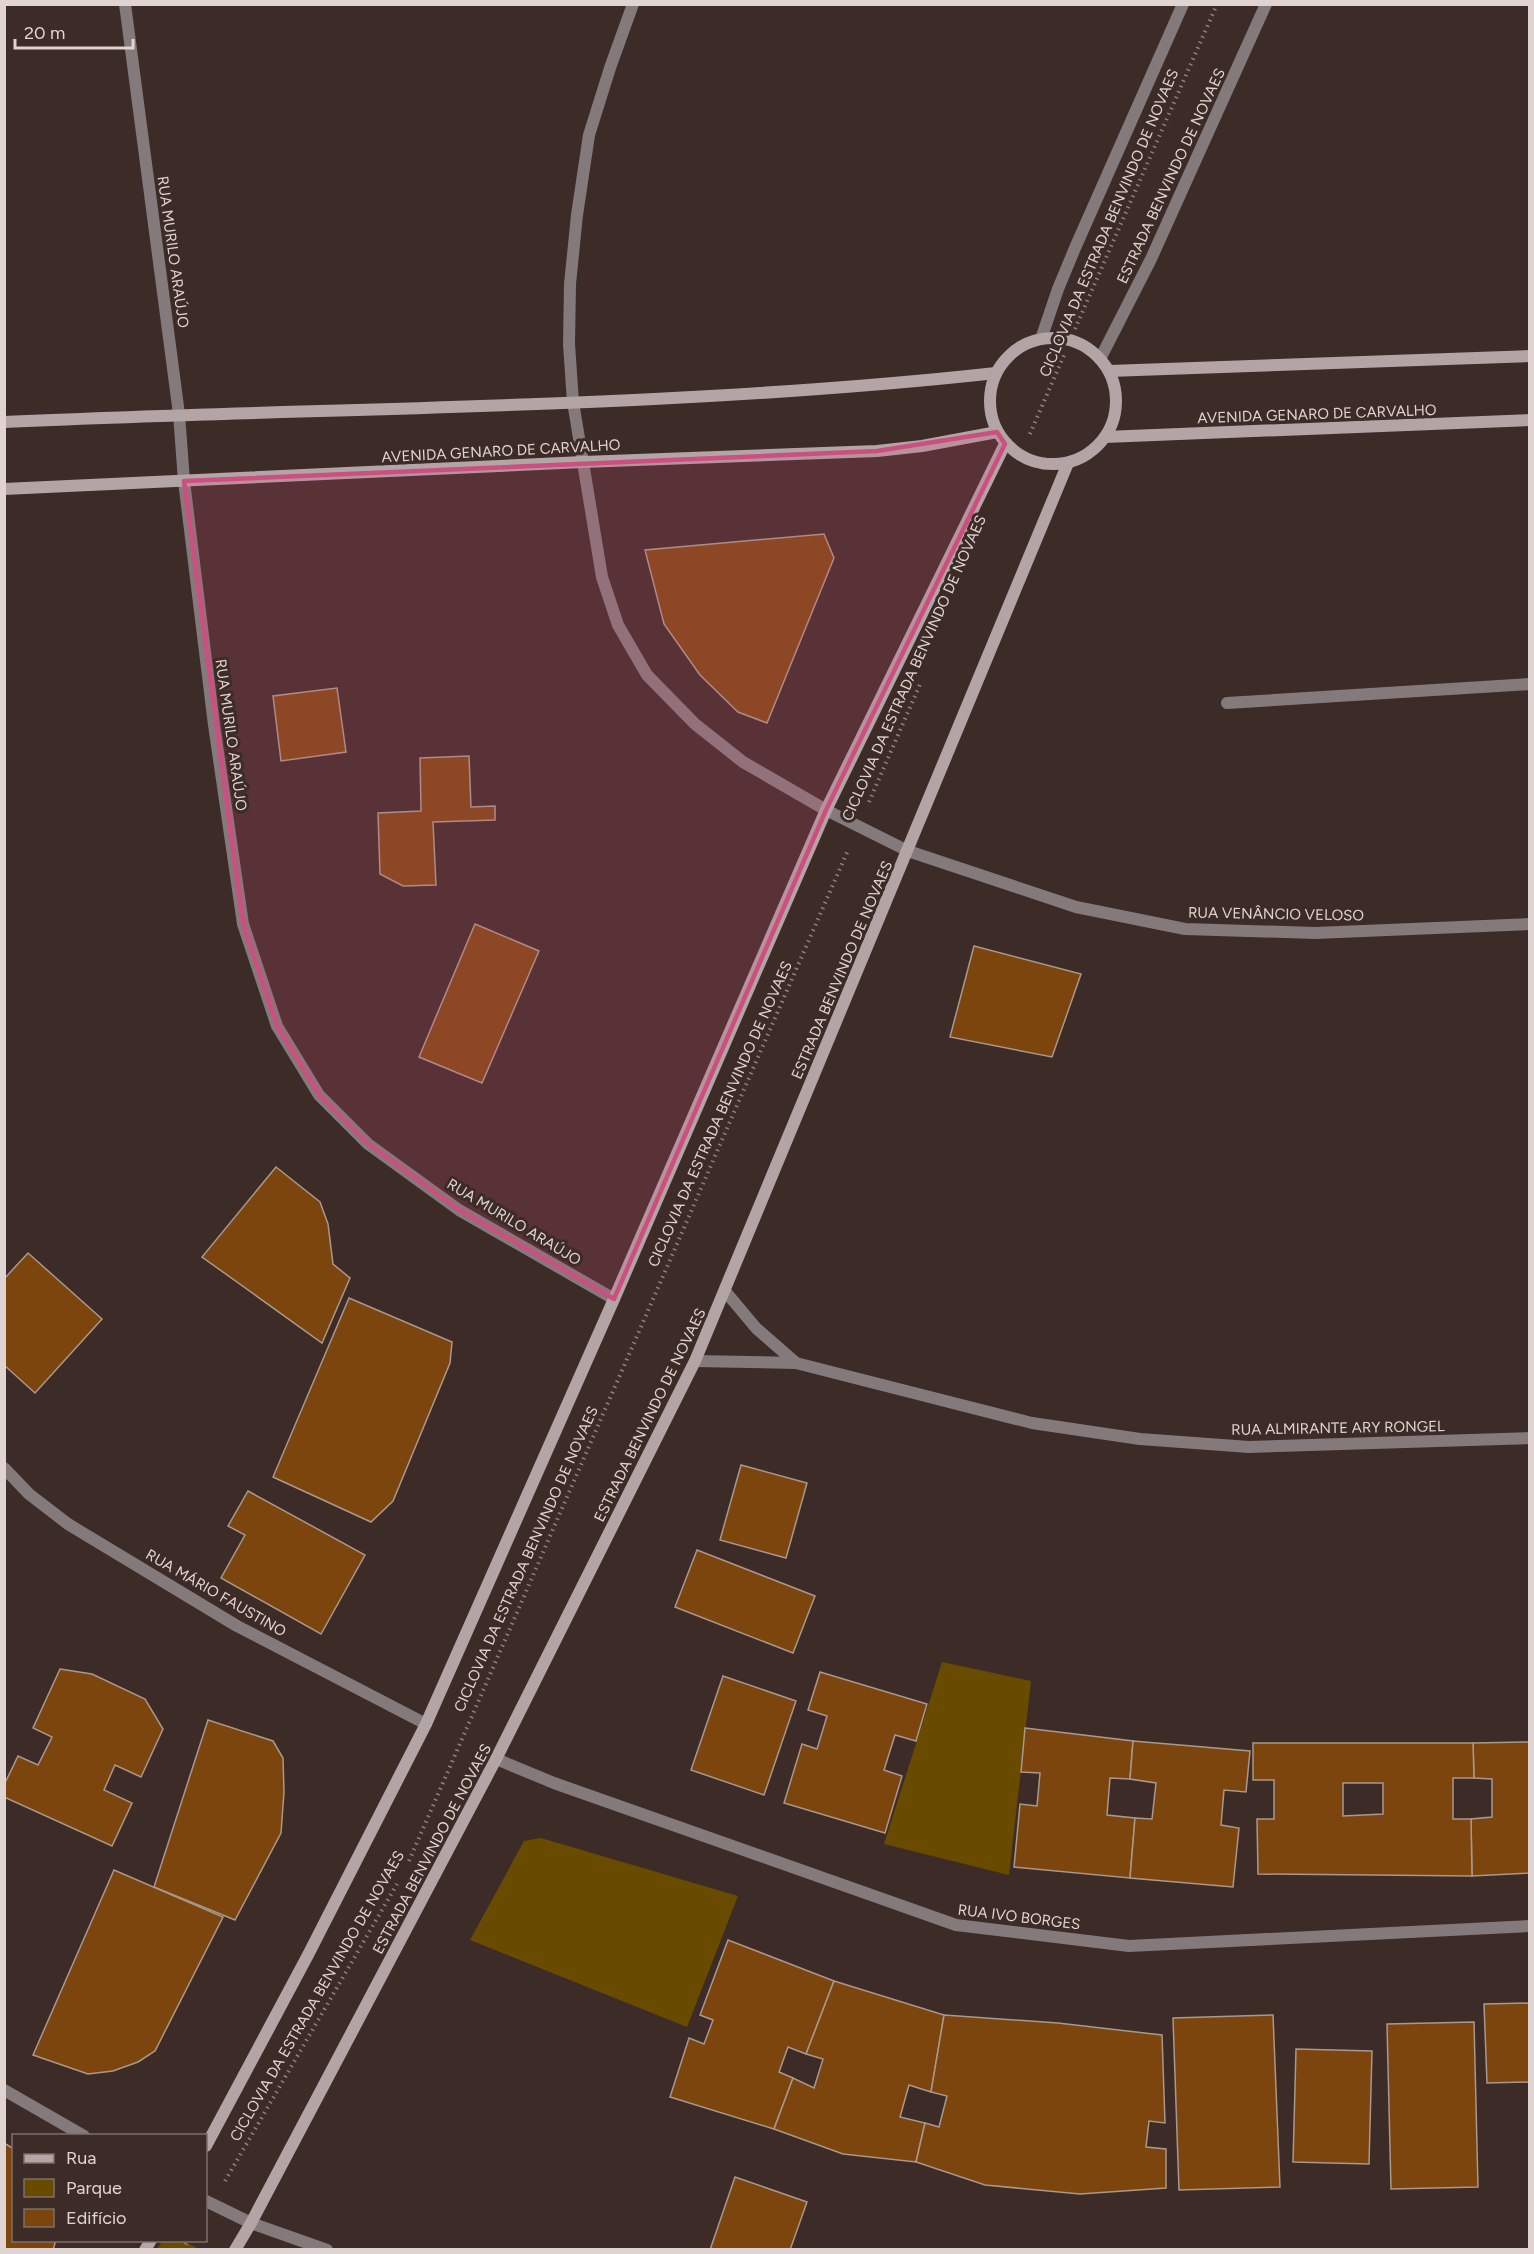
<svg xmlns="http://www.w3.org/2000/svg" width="1534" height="2254" font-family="Figtree,sans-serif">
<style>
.green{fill:#694b00}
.building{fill:#7d450e;stroke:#a9988c;stroke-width:1.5;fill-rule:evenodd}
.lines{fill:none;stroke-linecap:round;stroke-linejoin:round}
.path{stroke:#8f817e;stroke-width:4;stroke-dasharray:1.5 4.5;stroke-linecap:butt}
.lane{stroke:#847a7b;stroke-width:12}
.street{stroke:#847a7b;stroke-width:12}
.secondary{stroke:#b3a4a6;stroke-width:12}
.marked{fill:#cb507f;fill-opacity:0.2;stroke:#cb507f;stroke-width:4.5;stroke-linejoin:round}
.labels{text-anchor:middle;stroke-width:6;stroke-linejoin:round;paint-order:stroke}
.street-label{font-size:15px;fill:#e0d4d2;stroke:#3c2b27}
</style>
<rect width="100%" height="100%" fill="#3c2b27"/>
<g class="green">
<polygon points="942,1662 1031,1681 1009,1875 884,1844"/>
<polygon points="541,1838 738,1896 687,2027 470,1940 524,1841"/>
<polygon points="163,2240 184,2241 199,2249 157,2249"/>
</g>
<g class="building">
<polygon points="824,534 834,558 767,723 738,712 700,675 664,624 645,550"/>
<polygon points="337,688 346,752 281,761 273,696"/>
<polygon points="469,756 471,807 495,806 495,820 433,822 436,885 403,886 380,874 378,813 421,811 420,758"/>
<polygon points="475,924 539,951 482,1083 419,1057"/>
<polygon points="974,946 1081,974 1052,1057 950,1037"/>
<polygon points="276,1167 320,1202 328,1224 333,1264 350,1278 322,1343 202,1257"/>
<polygon points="28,1253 102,1319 35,1393 4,1365 4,1279"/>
<polygon points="349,1298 452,1342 450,1363 393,1501 371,1522 273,1477"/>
<polygon points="741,1465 807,1483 786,1558 720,1540"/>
<polygon points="248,1491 365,1555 321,1634 221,1578 245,1535 228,1526"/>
<polygon points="697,1550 815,1596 793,1653 675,1607"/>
<polygon points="60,1669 92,1674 145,1699 163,1729 141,1777 115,1765 104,1790 132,1803 112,1846 4,1797 4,1785 18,1756 38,1765 52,1737 33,1728"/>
<polygon points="820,1672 927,1704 916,1741 895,1735 884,1770 902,1776 885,1833 784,1803 802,1744 817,1749 827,1716 808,1710"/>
<polygon points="723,1676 796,1701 764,1795 691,1770"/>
<polygon points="208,1720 273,1741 283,1758 284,1792 281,1833 235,1920 154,1887"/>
<polygon points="1025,1728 1133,1741 1130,1779 1110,1778 1107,1815 1135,1818 1130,1878 1014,1867 1020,1804 1037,1806 1040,1773 1021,1772"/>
<polygon points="1133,1741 1250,1751 1246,1792 1224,1790 1221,1825 1239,1828 1233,1887 1130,1878 1135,1818 1152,1819 1156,1783 1130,1779"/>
<polygon points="1530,1742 1530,1873 1472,1876 1471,1819 1492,1817 1492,1779 1474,1778 1473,1743"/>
<path d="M1253 1743H1473L1474 1778H1453V1819H1471L1472 1876 1258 1874 1257 1819H1274V1780H1253ZM1343 1783H1383V1814L1343 1816Z"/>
<polygon points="114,1870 223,1917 155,2051 138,2062 113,2071 88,2074 33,2055"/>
<polygon points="728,1940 834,1981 806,2054 788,2047 779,2072 793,2078 774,2129 670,2097 689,2038 704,2044 713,2020 700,2015"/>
<polygon points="834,1981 944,2015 931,2092 909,2085 900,2117 925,2123 916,2162 843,2154 774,2129 793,2078 814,2088 823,2059 806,2054"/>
<polygon points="1530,2003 1530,2082 1487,2083 1484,2004"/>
<polygon points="944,2015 1058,2023 1162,2035 1165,2123 1149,2121 1146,2147 1166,2149 1166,2188 1080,2194 985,2185 916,2162 925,2123 939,2127 947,2096 931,2092"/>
<polygon points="1273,2015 1280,2187 1179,2190 1173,2018"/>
<polygon points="1474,2022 1478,2187 1391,2189 1387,2024"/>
<polygon points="1296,2049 1372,2051 1369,2164 1293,2162"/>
<polygon points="4,2143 14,2149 14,2240 56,2240 53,2250 4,2250"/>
<polygon points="735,2177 807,2202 790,2250 710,2250"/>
</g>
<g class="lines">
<g class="path">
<polyline points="1075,329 1217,4"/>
<polyline points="1030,434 1064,355"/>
<polyline points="869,802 921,682"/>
<polyline points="409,1861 848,850"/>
<polyline points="225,2181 397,1884"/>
<polyline points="183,2250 188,2240"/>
</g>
<polyline class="lane" points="1227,703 1530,684"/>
<g class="street">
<polyline points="125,4 179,414 184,481 214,725 243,924 277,1026 319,1095 368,1144 459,1210 614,1299"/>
<polyline points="633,4 610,68 589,135 577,215 570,284 569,344 573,402 602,577 618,625 647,675 695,724 743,762 826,810 908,851 1076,907 1185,929 1315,933 1530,924"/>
<polyline points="1041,339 1058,289 1075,248 1183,4"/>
<polyline points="1100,359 1151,259 1266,4"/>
<polyline points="725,1291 756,1328 796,1363"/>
<polyline points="695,1361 796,1363 1032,1423 1140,1439 1249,1447 1530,1438"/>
<polyline points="4,1468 29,1494 68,1524 237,1626 426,1724"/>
<polyline points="496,1759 554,1783 956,1925 1129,1946 1530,1926"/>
<polyline points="4,2090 84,2136"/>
<polyline points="206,2201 251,2223 327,2250"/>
</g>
<g class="secondary">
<circle cx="1053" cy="401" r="63"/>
<polyline points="1109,371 1530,356"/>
<path d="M4 422C335 407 667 409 996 373"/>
<polyline points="1105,437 1530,420"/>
<polyline points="4,489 583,462 877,451 922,446 997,432"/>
<polyline points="206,2146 308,1955 426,1724 614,1299 826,810 1005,444"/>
<polyline points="145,2250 151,2240"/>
<polyline points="235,2250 251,2223 496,1759 695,1361 1068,463"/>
</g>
</g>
<path class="marked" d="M997 432 1005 444 826 810 614 1299 459 1210 368 1144 319 1095 277 1026 243 924 184 481 877 451Z"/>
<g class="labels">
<g class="street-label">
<text transform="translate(1171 176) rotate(-65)" y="5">ESTRADA BENVINDO DE NOVAES</text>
<text transform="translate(1109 223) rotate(-67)" y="5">CICLOVIA DA ESTRADA BENVINDO DE NOVAES</text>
<text transform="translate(173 252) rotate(82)" y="5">RUA MURILO ARAÚJO</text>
<text transform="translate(1317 414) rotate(-2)" y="5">AVENIDA GENARO DE CARVALHO</text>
<text transform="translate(501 451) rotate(-3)" y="5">AVENIDA GENARO DE CARVALHO</text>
<text transform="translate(914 668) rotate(-66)" y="5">CICLOVIA DA ESTRADA BENVINDO DE NOVAES</text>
<text transform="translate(231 735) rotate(82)" y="5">RUA MURILO ARAÚJO</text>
<text transform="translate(1276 914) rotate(1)" y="5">RUA VENÂNCIO VELOSO</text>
<text transform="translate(842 970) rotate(-67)" y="5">ESTRADA BENVINDO DE NOVAES</text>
<text transform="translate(720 1114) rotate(-66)" y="5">CICLOVIA DA ESTRADA BENVINDO DE NOVAES</text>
<text transform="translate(514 1222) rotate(31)" y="5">RUA MURILO ARAÚJO</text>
<text transform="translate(650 1415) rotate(-64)" y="5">ESTRADA BENVINDO DE NOVAES</text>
<text transform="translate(1338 1428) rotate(-1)" y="5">RUA ALMIRANTE ARY RONGEL</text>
<text transform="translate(526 1559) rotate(-66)" y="5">CICLOVIA DA ESTRADA BENVINDO DE NOVAES</text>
<text transform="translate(216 1593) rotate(30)" y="5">RUA MÁRIO FAUSTINO</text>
<text transform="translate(432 1849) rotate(-62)" y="5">ESTRADA BENVINDO DE NOVAES</text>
<text transform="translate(1019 1917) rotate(7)" y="5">RUA IVO BORGES</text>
<text transform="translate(317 1996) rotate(-60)" y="5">CICLOVIA DA ESTRADA BENVINDO DE NOVAES</text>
</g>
</g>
<rect width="1534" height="2254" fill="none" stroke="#e0d4d2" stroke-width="12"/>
<rect x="12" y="2134" width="195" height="108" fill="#3c2b27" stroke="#7e6f6b" stroke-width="1.5"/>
<rect x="24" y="2154" width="30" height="9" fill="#b3a4a6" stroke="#7e6f6b" stroke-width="1.5"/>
<text x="66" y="2164" font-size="18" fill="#e0d4d2">Rua</text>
<rect x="24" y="2179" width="30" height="18" fill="#694b00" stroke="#7e6f6b" stroke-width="1.5"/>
<text x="66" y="2194" font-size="18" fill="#e0d4d2">Parque</text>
<rect x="24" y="2209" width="30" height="18" fill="#7d450e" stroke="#7e6f6b" stroke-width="1.5"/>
<text x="66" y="2224" font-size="18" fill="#e0d4d2">Edifício</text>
<path d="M15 39v9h118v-9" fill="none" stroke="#e0d4d2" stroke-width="3"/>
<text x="24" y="39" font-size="18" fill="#e0d4d2" stroke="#3c2b27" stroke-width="4.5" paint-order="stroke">20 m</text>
</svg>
